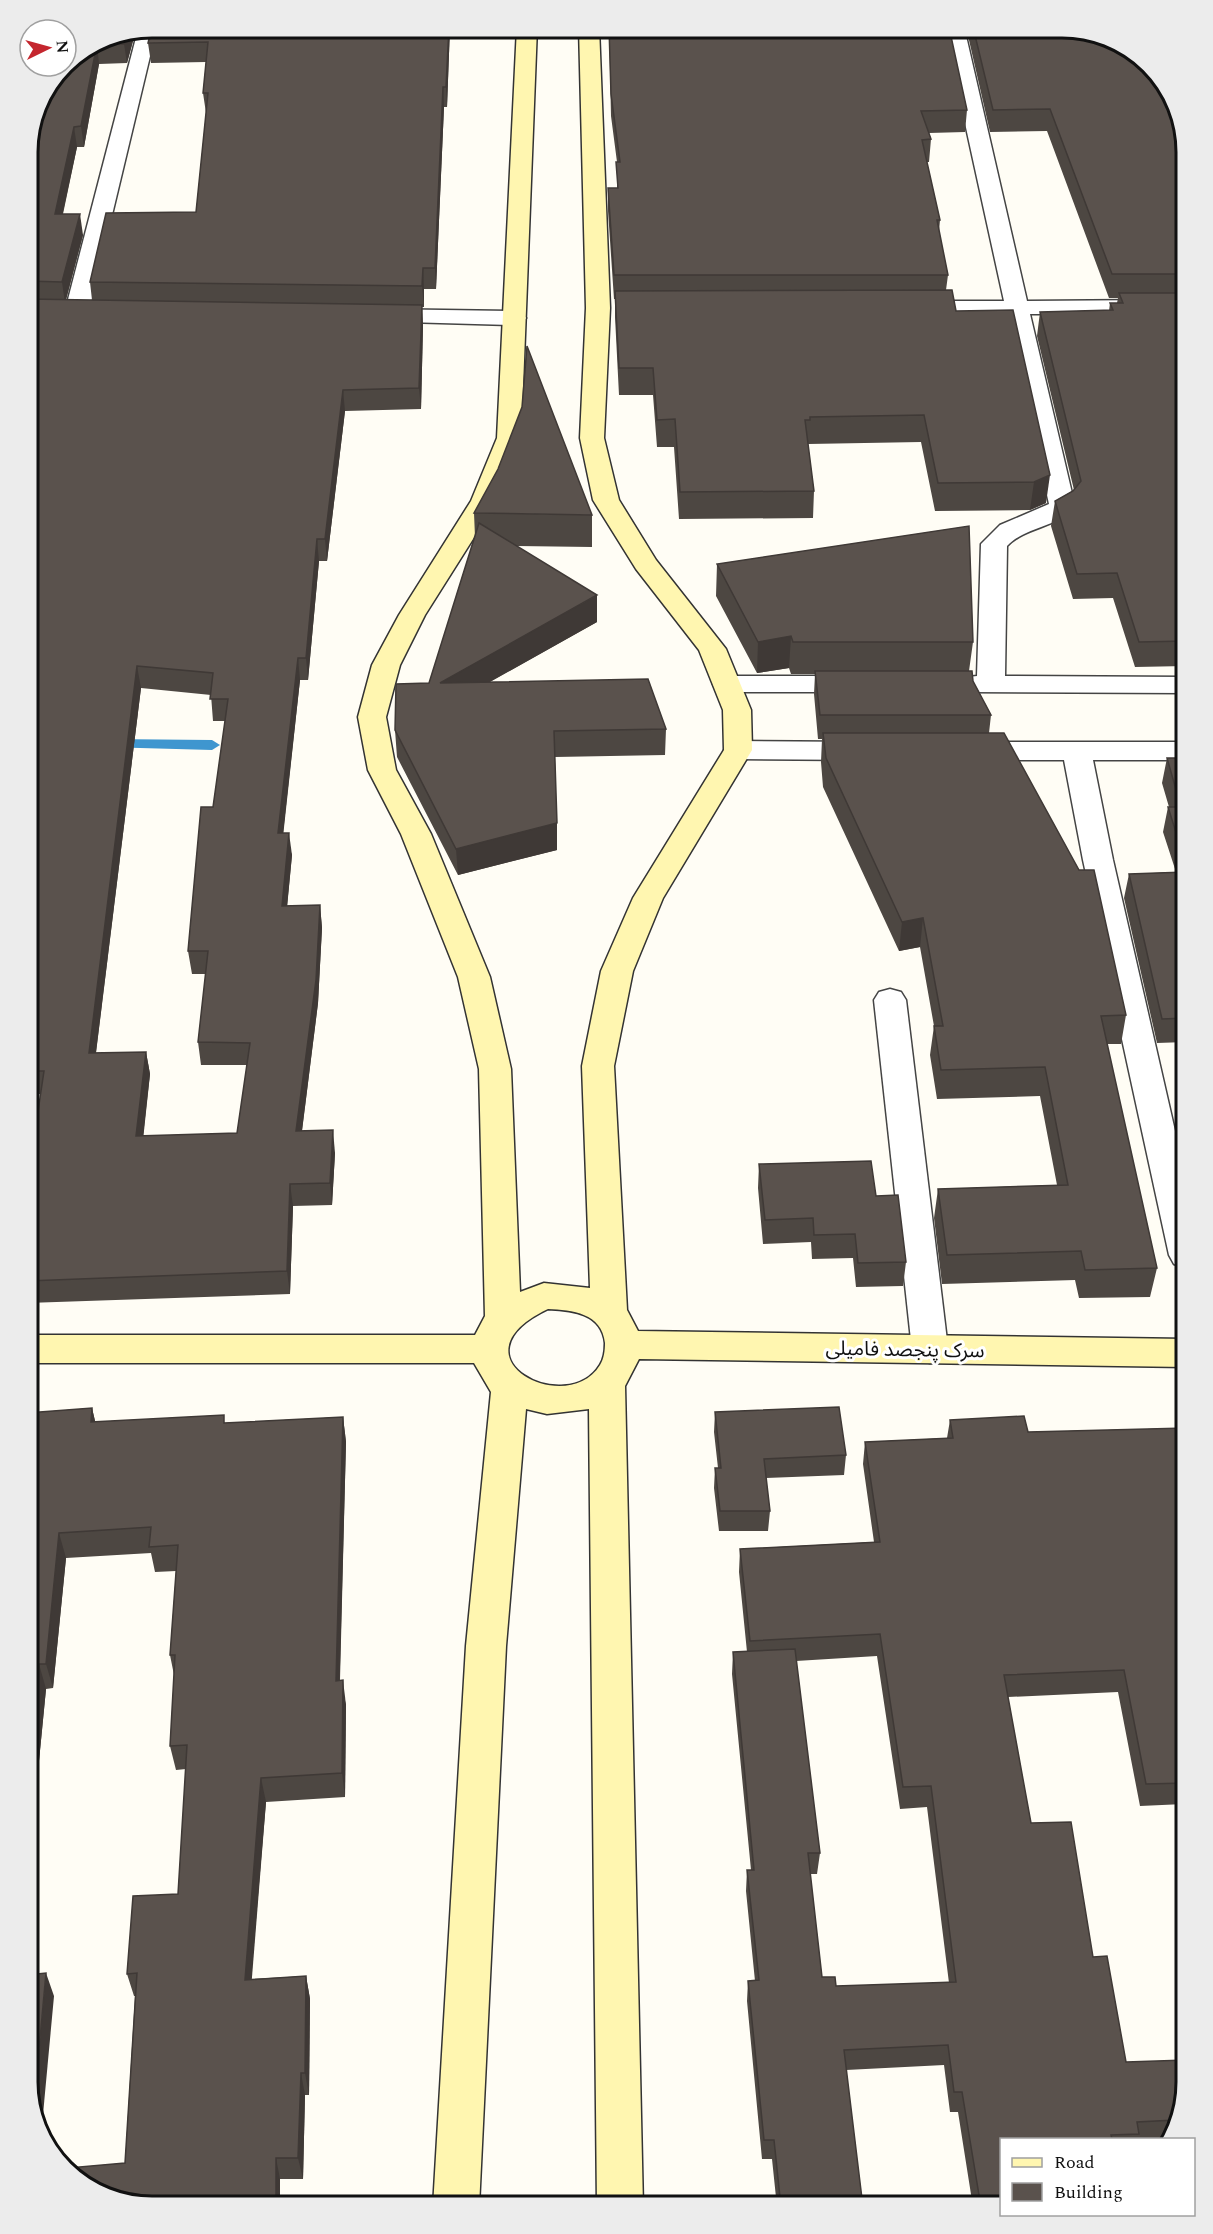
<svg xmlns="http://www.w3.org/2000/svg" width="1213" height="2234" font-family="Spectral,'Noto Sans Arabic',serif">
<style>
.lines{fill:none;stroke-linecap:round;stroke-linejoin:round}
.stream{fill:#3f96cf;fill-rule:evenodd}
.street-casing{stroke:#444;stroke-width:3}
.secondary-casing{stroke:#333;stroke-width:3}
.street{fill:#fff;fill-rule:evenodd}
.secondary{fill:#fff6b0;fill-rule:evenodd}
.wall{fill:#4d4742;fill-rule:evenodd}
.shaded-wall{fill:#3f3936}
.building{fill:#5a524d;stroke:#3f3936;stroke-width:1.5;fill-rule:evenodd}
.labels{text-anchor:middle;stroke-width:6;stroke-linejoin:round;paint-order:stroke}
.street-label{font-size:20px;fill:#111;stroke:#fff}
.rim{fill:none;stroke:#111;stroke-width:3}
</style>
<rect width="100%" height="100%" fill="#fffdf5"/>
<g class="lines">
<polygon class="stream" points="109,739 212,740 220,745 212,750 104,747 101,744"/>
<defs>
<g id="street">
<polygon points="157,27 89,311 85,316 69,316 65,311 138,30"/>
<path d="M944 27H964L1027 301 1154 300 1162 302 1166 307 1162 312 1154 314H1030L1075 506C1059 528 1026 526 1007 546L1005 676 1186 677V693L969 692 959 690 955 684 959 678 977 676 981 544 1000 525 1049 504 1007 315H912L904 313 900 308 904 303 912 301H1004Z"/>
<polygon points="378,309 514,311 522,313 526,318 522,323 514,325 370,321 366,316 370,311"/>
<polygon points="727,676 860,676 870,678 874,684 870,690 860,692 727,692 717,690 713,684 717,678"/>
<polygon points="738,741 866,742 876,745 880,751 876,757 866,760 738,759 728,756 724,750 728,744"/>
<polygon points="969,742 1186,742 1186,760 1093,760 1113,860 1186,1179 1186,1268 1174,1264 1169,1255 1083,860 1064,760 969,760 959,757 955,751 959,745"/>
<polygon points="890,989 901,992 906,1000 948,1349 943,1359 930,1363 917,1359 912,1349 874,1000 879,992"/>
</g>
<path id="secondary" d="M517 27H537L521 438 497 501 425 615 400 665 386 717 396 770 431 834 490 977 511 1069 520 1292 544 1283 590 1288 582 1066 601 971 633 898 724 750 723 710 699 650 636 569 593 500 580 438 586 308 579 27H599L610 308 604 438 619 500 656 560 726 649 751 710 752 750 663 898 633 971 614 1066 627 1310 638 1331 1186 1339V1367L639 1359 625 1386 643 2207H597L589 1409 547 1414 526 1409 506 1646 479 2207H433L466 1646 491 1392 474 1363H27V1335H475L485 1316 479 1069 458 977 401 834 368 770 358 717 372 665 399 615 471 501 497 438ZM548 1309C572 1310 602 1313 605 1343 605 1350 604 1359 600 1365 567 1419 447 1357 548 1309Z"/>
</defs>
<use href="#street" class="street-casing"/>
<use href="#secondary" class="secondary-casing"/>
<use href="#street" class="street"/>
<use href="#secondary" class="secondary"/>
</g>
<g class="wall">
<path d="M450 27 447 107H444L436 289H424V307H422L423 326 421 409 345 411 327 561H319L308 680H300L283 833 292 855 287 906 320 905 322 928 318 1003 302 1131 335 1153 332 1205 293 1206 290 1294 27 1303V1185L41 1094H27V144L37 103 104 36 136 30 127 63 99 64 84 147H77L63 214 83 235 66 300H92L90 282 196 212 206 113 203 93 206 62 151 63 148 43ZM141 688 211 695 213 721H225L213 807 188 951 192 974H206L198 1042 201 1065H247L237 1133 143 1136 150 1074 146 1052 96 1053Z"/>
<polygon points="609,27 967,110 965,132 929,133 931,139 929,162 927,162 940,220 939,231 948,275 946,290 1046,503 1030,510 935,511 921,442 808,444 814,491 813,518 679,519 674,447 657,447 653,395 619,395 615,317 615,299 614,299 608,211 608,188 617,188 617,162 611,116"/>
<polygon points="966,27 1070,27 1186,151 1186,666 1135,667 1113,598 1073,599 1051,526 1055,501 1074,490 1037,336 1040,312 1109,311 1110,303 1117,303 1118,298 1109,298 1047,131 990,132"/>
<polygon points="474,513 592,515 592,547 517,546 597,622 490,682 666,729 665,755 555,757 557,850 458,875 397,757 395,730 429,683 475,537"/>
<polygon points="717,564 973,642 969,671 973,681 991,715 989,733 1126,1015 1121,1044 1107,1044 1157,1268 1150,1297 1079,1298 1075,1280 942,1284 934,1218 938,1189 1057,1185 1040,1096 937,1099 930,1055 934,1026 920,947 899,951 823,787 821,762 822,739 818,739 814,694 815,674 791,674 789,668 757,673 716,596"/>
<polygon points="1167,758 1186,758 1186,1042 1157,1043 1124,898 1129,874 1176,872 1163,832 1168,807 1169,807 1162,783"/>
<polygon points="759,1164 876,1196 906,1262 903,1286 856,1287 853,1258 812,1259 811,1242 763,1244 758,1188"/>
<polygon points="92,1408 95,1421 225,1423 343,1417 346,1442 340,1680 346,1705 345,1797 266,1802 251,1979 306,1976 310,1999 309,2095 305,2095 303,2179 280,2179 280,2207 144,2207 125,2163 135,1996 134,1996 127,1974 178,1894 186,1769 176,1770 170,1746 174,1675 170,1655 176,1571 155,1572 151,1553 66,1558 53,1688 46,1689 27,1884 27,1413"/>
<polygon points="715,1412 846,1455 844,1475 766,1478 770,1511 768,1531 719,1531 714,1488 715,1468 718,1468 714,1432"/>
<path d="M950 1420 1028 1432 1186 1428V1815L1184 1804 1140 1806 1118 1692 1008 1697 1031 1823 1093 1957 1126 2062 1186 2083 1169 2139H1002V2207H973L958 2112H950L944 2065 846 2070 863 2207H777L772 2159H762L747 2001 748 1981H755L746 1891 747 1870H751L732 1674 733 1652H747L739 1572 740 1549 874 1542 863 1464 865 1442 947 1438ZM877 1656 900 1809 927 1807 949 1983 836 1986 822 1977 810 1874H817L820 1853 796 1661Z"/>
</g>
<g class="shaded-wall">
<polygon points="449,27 450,27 447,107 446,87"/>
<polygon points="136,30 127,63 124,44 128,32"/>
<polygon points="97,44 99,64 84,147 81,126"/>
<polygon points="443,87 444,107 436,289 435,268"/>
<polygon points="74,127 77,147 58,235 55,214"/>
<polygon points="80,214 83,235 65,303 62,282"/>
<polygon points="423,268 424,289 424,307 422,286"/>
<polygon points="422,305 423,326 421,409 419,388"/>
<polygon points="343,390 345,411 327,561 325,539"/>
<polygon points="1050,475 1046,503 1030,510 1034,482"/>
<polygon points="317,539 319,561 308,680 306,658"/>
<polygon points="597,595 597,622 441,709 440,683"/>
<polygon points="791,636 789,668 757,673 758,642"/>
<polygon points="298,658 300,680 281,855 278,833"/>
<polygon points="137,666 141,688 93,1076 89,1053"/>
<polygon points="557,823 557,850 458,875 456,849"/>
<polygon points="289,833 292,855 285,929 282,906"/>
<polygon points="320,905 322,928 318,1003 299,1154 296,1131"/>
<polygon points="923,918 920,947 899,951 902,922"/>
<polygon points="146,1052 150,1074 141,1159 136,1136"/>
<polygon points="333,1130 335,1153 332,1205 330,1183"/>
<polygon points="290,1184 293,1206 290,1294 287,1271"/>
<polygon points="92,1408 98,1434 91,1422"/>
<polygon points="343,1417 346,1442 339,1705 336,1681"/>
<polygon points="59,1533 66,1558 53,1688 46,1664"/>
<polygon points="39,1664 46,1689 27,1884 27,1786"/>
<polygon points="343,1680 346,1705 345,1797 342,1773"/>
<polygon points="261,1778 266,1802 250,2002 245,1980"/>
<polygon points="46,1973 54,1996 41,2136 37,2131 33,2115"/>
<polygon points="306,1976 310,1999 309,2095 305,2073"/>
<polygon points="301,2073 305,2095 303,2179 298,2158"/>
<polygon points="276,2158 280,2179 280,2207 276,2207"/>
</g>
<g class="building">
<polygon points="152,27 449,27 446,87 443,87 435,268 423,268 422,286 90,282 106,213 196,212 208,93 203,93 208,42 148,43"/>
<polygon points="609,27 949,27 967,110 921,111 931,139 922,140 940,220 937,220 948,275 614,275 608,188 618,188 616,162 620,162 611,94"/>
<polygon points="973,27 1070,27 1137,52 1176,103 1186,151 1186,274 1112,274 1050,109 993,110"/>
<polygon points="128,32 124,44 97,44 81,126 74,127 55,214 80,214 62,282 27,281 27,144 37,103 62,66 66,66 66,62 104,36"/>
<polygon points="952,290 956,311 1013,310 1050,475 1034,482 938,483 924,415 810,417 810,420 805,420 814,491 680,492 675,419 657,420 653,368 619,368 615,291"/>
<polygon points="1119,293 1186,293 1186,641 1139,642 1117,573 1077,574 1055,501 1073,491 1081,481 1040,312 1113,310 1110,303 1123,303"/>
<path d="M27 299 422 305 419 388 343 390 325 539H317L306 658H298L278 833H289L282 906 320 905 316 980 296 1131 333 1130 330 1183 290 1184 287 1271 27 1281V1185L44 1071H27ZM137 666 213 673 210 699H228L213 807H201L188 951H208L198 1042 250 1043 237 1133 136 1136 146 1052 89 1053Z"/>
<polygon points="527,346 592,515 474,513 498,469 522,407"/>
<polygon points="479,523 597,595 440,683 648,679 666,729 554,731 557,823 456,849 395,730 396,684 429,683"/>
<polygon points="969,526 973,642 793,642 791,636 758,642 717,564"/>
<polygon points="815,671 972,671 973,681 991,715 820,715"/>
<polygon points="823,733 1004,733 1079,870 1094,870 1126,1015 1101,1016 1157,1268 1085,1270 1081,1251 947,1255 938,1189 1068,1185 1045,1067 941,1070 934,1026 943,1026 923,918 902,922 826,758"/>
<polygon points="1167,758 1186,758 1186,864 1168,807 1181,807"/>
<polygon points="1186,872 1186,1018 1162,1019 1129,874"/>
<polygon points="871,1161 876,1196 898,1195 906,1262 858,1263 855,1234 814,1235 813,1218 765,1220 759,1164"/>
<polygon points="839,1407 846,1455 764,1459 770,1511 720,1511 715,1468 721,1468 715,1412"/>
<polygon points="92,1408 91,1422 224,1415 224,1423 343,1417 336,1681 343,1680 342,1773 261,1778 245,1980 306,1976 305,2073 301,2073 298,2158 276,2158 276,2207 144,2207 82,2186 67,2168 125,2163 137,1973 127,1974 133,1896 178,1894 187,1745 170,1746 175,1655 170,1655 178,1545 149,1547 151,1527 59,1533 46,1664 39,1664 27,1786 27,1413"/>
<polygon points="1024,1416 1028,1432 1186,1428 1186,1783 1146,1784 1124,1670 1004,1675 1031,1823 1071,1822 1093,1957 1107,1956 1126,2062 1186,2060 1186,2083 1175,2120 1137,2122 1139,2134 1111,2135 1112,2139 1002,2139 1002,2207 981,2207 962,2092 954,2092 948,2045 844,2050 863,2207 781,2207 774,2140 764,2140 748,1981 759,1980 747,1870 754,1870 733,1652 795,1649 820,1853 808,1853 822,1977 835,1977 836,1986 956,1982 931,1786 903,1787 880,1634 750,1641 740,1549 880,1542 865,1442 953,1438 950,1420"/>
<polygon points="46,1973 33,2115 27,2083 27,1975"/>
</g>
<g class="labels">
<g class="street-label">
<text transform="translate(905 1349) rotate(1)" y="7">سرک پنجصد فامیلی</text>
</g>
</g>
<path d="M0 0H1213V2234H0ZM152 38H1062A114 114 0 0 1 1176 152V2082A114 114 0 0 1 1062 2196H152A114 114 0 0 1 38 2082V152A114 114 0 0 1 152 38Z" fill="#ececec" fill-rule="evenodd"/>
<path class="rim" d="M152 38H1062A114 114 0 0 1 1176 152V2082A114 114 0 0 1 1062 2196H152A114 114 0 0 1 38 2082V152A114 114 0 0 1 152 38Z"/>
<rect x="1000" y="2138" width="195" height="78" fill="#ffffff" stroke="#a0a0a0" stroke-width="1.5"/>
<rect x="1012" y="2158" width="30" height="9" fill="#fff6b0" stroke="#a0a0a0" stroke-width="1.5"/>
<text x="1054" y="2168" font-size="18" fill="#111111">Road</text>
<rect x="1012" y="2183" width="30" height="18" fill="#5a524d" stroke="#a0a0a0" stroke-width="1.5"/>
<text x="1054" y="2198" font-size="18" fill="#111111">Building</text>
<g transform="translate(48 48) rotate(85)"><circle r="28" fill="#ffffff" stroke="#a0a0a0" stroke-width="1.5"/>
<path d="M0-4.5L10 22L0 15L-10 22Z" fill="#c4262e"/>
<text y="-9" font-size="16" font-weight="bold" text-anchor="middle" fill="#111111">N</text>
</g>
</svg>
